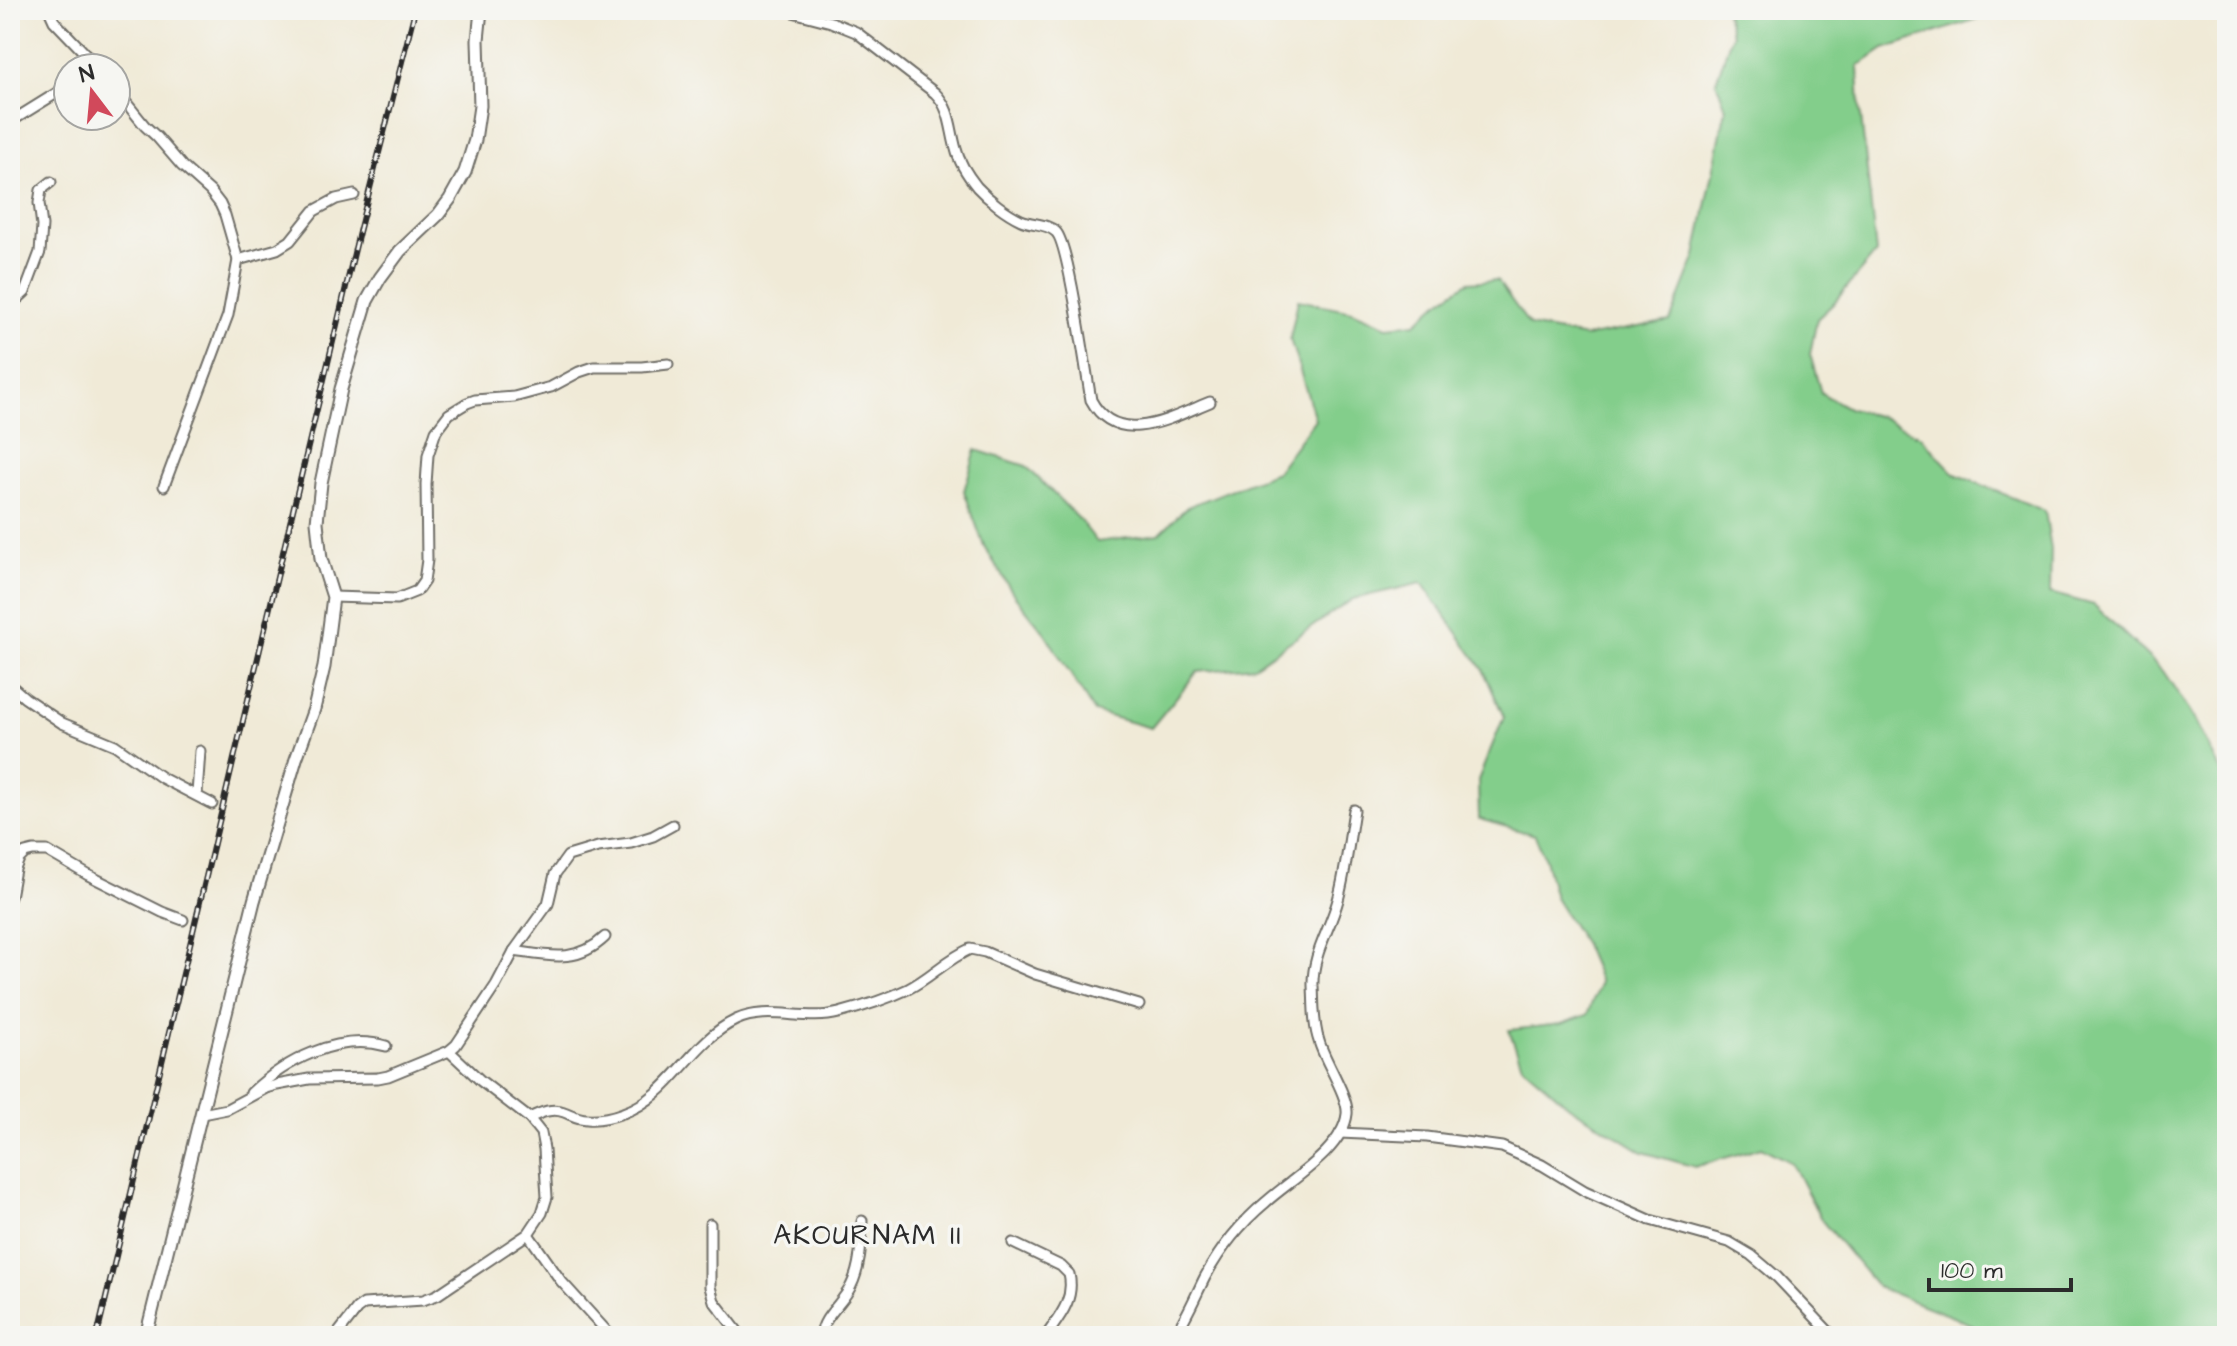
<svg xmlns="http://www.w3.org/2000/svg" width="2237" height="1346" font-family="'Architects Daughter',sans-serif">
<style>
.green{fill:#83ce8b;stroke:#577c5b;stroke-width:2}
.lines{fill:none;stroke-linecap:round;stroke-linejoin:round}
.minor-casing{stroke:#706e67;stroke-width:13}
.tertiary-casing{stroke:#706e67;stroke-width:15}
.minor{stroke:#fff;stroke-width:9}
.tertiary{stroke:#fff;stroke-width:11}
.rail-casing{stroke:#2b2b2b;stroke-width:6}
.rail{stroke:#f6f6f2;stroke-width:3;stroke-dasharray:9;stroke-linecap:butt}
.labels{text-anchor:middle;stroke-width:7;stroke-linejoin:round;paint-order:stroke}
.quarter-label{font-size:28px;letter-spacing:2px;fill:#2b2b2b;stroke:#f6f6f2}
</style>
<rect width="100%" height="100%" fill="#f6f6f2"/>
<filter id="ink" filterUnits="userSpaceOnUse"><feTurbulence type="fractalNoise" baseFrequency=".0125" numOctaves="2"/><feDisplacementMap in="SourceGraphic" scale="16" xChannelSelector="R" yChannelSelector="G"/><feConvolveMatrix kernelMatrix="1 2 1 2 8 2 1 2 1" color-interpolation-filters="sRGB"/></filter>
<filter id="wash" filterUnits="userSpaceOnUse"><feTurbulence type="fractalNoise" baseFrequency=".006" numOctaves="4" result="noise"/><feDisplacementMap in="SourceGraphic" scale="32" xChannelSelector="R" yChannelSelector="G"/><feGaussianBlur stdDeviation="1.8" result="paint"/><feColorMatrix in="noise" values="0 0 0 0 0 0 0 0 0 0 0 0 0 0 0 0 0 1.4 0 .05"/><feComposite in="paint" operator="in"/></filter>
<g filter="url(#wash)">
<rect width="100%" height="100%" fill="#f0ead7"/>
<polygon class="green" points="1725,10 2005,10 1884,49 1858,67 1860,107 1876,253 1832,305 1817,319 1810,354 1821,393 1850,409 1881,417 1920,436 1955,474 2045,511 2051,549 2050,593 2094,605 2163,671 2195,719 2224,778 2227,777 2227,1336 1978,1336 1973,1325 1877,1287 1822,1221 1792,1163 1761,1147 1695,1167 1643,1152 1569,1106 1522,1065 1509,1030 1561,1024 1587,1015 1600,982 1584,944 1555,898 1545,859 1535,835 1479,819 1478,780 1504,717 1483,669 1422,583 1353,599 1254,666 1197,672 1151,728 1094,712 1045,633 1014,595 984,546 964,491 976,450 1026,466 1079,519 1097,542 1159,534 1187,507 1276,472 1315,419 1290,339 1298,300 1352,311 1388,326 1416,323 1441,300 1468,282 1497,280 1530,326 1585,337 1670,321 1696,256 1726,108 1716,81 1732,34"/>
</g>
<g filter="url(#ink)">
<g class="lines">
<defs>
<g id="minor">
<polyline points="49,10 54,21 99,68"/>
<path d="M785 10 831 22 856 32 935 93C951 109 950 128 956 149 959 162 969 177 977 187 988 199 1006 213 1021 220 1032 225 1047 223 1056 232 1069 244 1086 373 1091 400 1117 449 1173 417 1210 402"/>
<polyline points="116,90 145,126 157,137 182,166 210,191 220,204 225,215 238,260 228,315 164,486"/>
<polyline points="10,122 68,86"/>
<polyline points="2227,175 2224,195 2227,210"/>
<polyline points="238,260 277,249 290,241 314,211 336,199 354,195"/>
<polyline points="10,306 25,292 40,252 42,226 39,203 41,190 51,182"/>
<polyline points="333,597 397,599 417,591 424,581 427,560 426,484 428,455 436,431 449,414 467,403 475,400 514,397 551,387 579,372 594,367 642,367 668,364"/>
<polyline points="10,685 25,698 62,723 115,745 162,778 212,804"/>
<polyline points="197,794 200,751"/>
<polyline points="10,897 15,869 19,859 25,853 33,851 47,851 88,875 162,912 183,920"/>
<path d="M514 951C549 956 577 964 605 937"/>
<polyline points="449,1051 481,1081 529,1118 541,1133 544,1149 547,1197 542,1213 528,1234"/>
<path d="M251 1093C286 1060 338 1033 386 1046"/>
<polyline points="202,1114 227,1109 266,1088 277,1085 309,1079 378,1078 388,1076 449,1051 456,1045 496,985 514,951 548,904 555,874 568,856 598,847 631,843 653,836 673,825"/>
<path d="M529 1118C540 1113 552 1107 564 1112 572 1115 578 1119 587 1119 599 1120 612 1117 623 1113 671 1097 691 1041 736 1020 768 1005 805 1022 839 1013 862 1007 887 999 908 989 930 978 947 959 970 949L985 952 1035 974 1139 1005"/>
<polyline points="1340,1133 1427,1137 1502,1147 1542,1165 1585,1191 1650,1220 1729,1242 1751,1255 1777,1277 1829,1332"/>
<polyline points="710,1224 710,1287 714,1301 741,1336"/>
<path d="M1013 1243 1061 1266 1069 1274C1075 1299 1060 1316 1046 1336"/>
<polyline points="336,1336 357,1309 364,1304 423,1300 437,1295 528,1234 561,1281 611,1336"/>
<path d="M821 1336C822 1317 843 1303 851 1286 861 1266 861 1243 862 1221"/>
<path d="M1174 1336C1187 1317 1195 1297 1205 1277 1220 1249 1242 1222 1266 1202 1290 1180 1343 1150 1347 1114 1349 1097 1324 1060 1319 1041 1313 1024 1314 1004 1313 986 1312 954 1330 930 1338 900 1346 871 1349 840 1354 810"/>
</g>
<polyline id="tertiary" points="146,1336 254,901 296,759 314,709 324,667 333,597 321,559 317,522 321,483 341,389 367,301 380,278 400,251 438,215 450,199 465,172 475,140 480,106 478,40 481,10"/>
</defs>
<use href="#minor" class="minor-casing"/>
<use href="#tertiary" class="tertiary-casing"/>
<use href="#minor" class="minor"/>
<use href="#tertiary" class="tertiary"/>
<defs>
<polyline id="rail" points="97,1336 359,232 415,10"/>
</defs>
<use href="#rail" class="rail-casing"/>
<use href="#rail" class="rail"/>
</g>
</g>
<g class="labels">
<g class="quarter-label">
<text x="868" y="1244">AKOURNAM II</text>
</g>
</g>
<rect width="2237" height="1346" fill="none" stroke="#f6f6f2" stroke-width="40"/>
<g transform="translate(92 92) rotate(344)"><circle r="38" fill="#f6f6f2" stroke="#a5a5a2" stroke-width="2"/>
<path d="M0-6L14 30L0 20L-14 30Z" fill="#d1495b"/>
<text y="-12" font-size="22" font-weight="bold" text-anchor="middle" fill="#2b2b2b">N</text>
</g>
<path d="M1929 1278v12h142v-12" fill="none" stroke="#2b2b2b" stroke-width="4"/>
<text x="1941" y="1278" font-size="24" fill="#2b2b2b" stroke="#f6f6f2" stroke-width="6" paint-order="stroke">100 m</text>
</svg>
